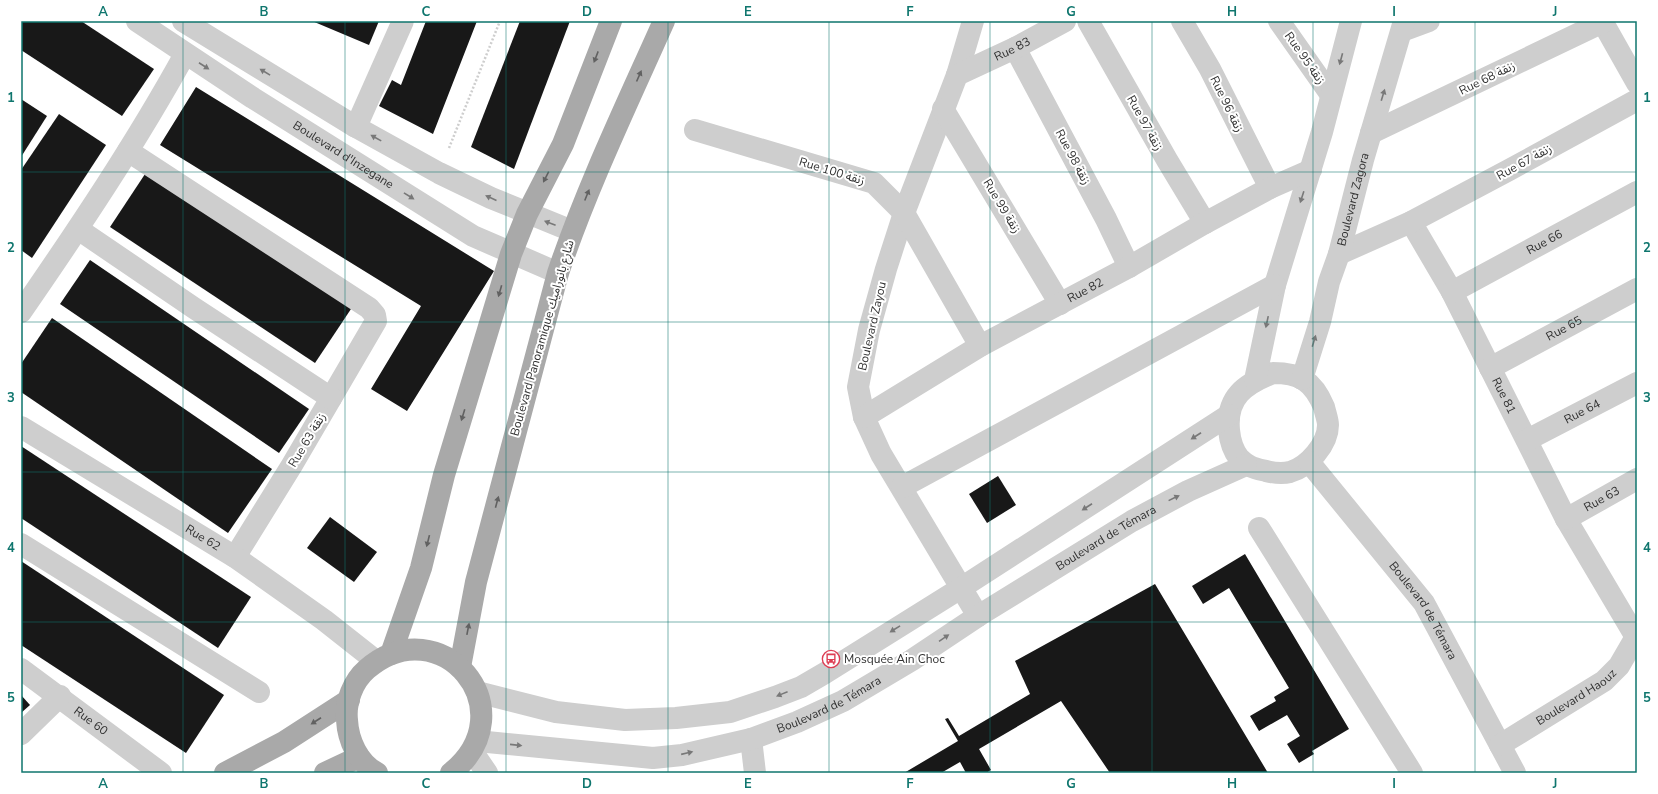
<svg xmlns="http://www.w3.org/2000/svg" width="1658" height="794" font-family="'Nunito Sans','Noto Sans Arabic',sans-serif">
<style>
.building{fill:#181818}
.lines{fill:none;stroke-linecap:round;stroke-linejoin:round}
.path{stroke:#cecece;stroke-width:2.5;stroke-dasharray:2 2;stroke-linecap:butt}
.minor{stroke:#cecece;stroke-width:22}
.major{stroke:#a9a9a9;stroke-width:22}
.oneway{fill:#616161}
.oneway2{fill:#787878}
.grid{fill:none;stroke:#0f766e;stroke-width:1;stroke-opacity:0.55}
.labels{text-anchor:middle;stroke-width:4;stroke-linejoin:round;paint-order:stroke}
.street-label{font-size:12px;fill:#313131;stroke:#fff}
.poi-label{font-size:12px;fill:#313131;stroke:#fff;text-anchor:start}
.neatline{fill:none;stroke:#0f766e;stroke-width:1.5}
.grid-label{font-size:13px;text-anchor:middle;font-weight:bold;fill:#0f766e}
</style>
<rect width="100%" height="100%" fill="#fff"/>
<g class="building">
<polygon points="21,21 81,21 154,69 122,116 21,50"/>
<polygon points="312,21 379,21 369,45"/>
<polygon points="426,21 477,21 433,134 379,106 392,80 401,85"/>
<polygon points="520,21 570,21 514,169 471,147"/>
<polygon points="196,87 494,271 407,411 371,389 421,306 160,145"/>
<polygon points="21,99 47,116 21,157"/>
<polygon points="59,114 106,145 32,258 21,250 21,170"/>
<polygon points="149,168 355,303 315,363 110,227"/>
<polygon points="90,260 309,409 279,453 60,304"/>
<polygon points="52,318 272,469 228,533 21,392 21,364"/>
<polygon points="21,446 251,597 218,648 21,518"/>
<polygon points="998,476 1016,505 987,523 969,494"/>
<polygon points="330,517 377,552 354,582 307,548"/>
<polygon points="1245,554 1349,729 1312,751 1314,754 1299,763 1287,744 1300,736 1287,715 1259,731 1250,716 1276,701 1274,697 1289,688 1229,588 1203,604 1192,586"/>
<polygon points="21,561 224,695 186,753 21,645"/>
<polygon points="1155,584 1268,773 1110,773 1061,701 979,749 991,770 986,773 966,773 960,762 941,773 904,773 958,741 945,719 948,718 959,736 1030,694 1015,661"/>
<polygon points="21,695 30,705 21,713"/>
</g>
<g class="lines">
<polyline class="path" points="449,148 500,21"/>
<g class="minor">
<path id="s1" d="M137 21 253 98 473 236 558 273"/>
<polyline points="183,21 356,127 439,173 491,198 572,231"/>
<polyline points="973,21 957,75 904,213 886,269 869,330 858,387 864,417 881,454 978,616"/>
<polyline points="1088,21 1167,160 1205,223"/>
<polyline points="1182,21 1210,69 1270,188"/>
<polyline points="1279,21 1331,95"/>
<polyline points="1602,21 1637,83"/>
<polyline points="1402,31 1429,21"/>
<polyline points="1015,48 1106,219 1129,267"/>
<path id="s2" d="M957 75 1015 48 1065 21"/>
<polyline points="943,109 1060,304"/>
<polyline points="356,127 403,21"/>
<polyline points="695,130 874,183 904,213 980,346"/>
<polyline points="1371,133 1603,22"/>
<polyline points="128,151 369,308 375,315 376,321 292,465 235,557"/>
<path id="s3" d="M1411 222 1452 292 1566 519 1637 639"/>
<polyline points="78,229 194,308 331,398"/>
<polyline points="1339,254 1411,222 1509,170 1637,100"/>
<path id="s4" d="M1452 292 1637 192"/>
<path d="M21 312C79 228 136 143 185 54"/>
<path id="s5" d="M1490 368 1637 289"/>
<path d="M1273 373C1300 373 1313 381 1324 407 1325 412 1328 420 1328 425 1328 444 1308 467 1290 472 1282 474 1274 473 1266 471 1254 468 1248 467 1239 458 1232 449 1230 441 1229 430 1226 397 1245 384 1273 373Z"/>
<path id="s6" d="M1302 379 1320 322 1329 282 1339 254 1363 160 1404 21"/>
<polyline points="1255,380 1275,285 1322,132 1351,21"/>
<path id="s7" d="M864 417 980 346 1129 267 1205 223 1270 188 1311 170"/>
<path id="s8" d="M21 427 235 557 324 620 376 661"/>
<path id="s9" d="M1527 440 1637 383"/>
<path id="s10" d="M1309 462 1424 603 1515 773"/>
<polyline points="902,487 1275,285"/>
<path id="s11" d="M1566 519 1637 479"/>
<polyline points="1259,528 1412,773"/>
<polyline points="21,544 259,692"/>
<path id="s12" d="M21 669 161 773"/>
<polyline points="477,692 556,712 625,720 676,718 730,712 775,697 801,687 825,673 961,588 1229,415"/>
<polyline points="21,734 60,696"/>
<polyline points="751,739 755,773"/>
<path id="s13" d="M477 741 653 758 682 755 751 739 797 722 843 701 912 660 978 616 1132 521 1188 491 1246 465"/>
<path id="s14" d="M1500 745 1604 681 1619 666 1637 635"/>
<polyline points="472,751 487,773"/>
</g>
<g class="major">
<polyline points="391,654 421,568 444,475 511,254 527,214 563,144 611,21"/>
<path d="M460 667 476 582 558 273C587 187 627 104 664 21"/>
<polyline points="225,773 284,742 349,700"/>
<polyline points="325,773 359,757"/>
<path d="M377 773C358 763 348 740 347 720 345 702 353 681 367 669 440 606 529 710 451 773"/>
</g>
</g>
<defs><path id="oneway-solid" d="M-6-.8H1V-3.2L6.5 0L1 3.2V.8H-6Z"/></defs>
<g class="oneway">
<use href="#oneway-solid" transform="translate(596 57) rotate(111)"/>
<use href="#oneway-solid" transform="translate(639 76) rotate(-66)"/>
<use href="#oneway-solid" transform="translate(546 177) rotate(117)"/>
<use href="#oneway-solid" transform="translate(587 195) rotate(-68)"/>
<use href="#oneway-solid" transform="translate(500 291) rotate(106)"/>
<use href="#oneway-solid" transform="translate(463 415) rotate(107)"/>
<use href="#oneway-solid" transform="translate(497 502) rotate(-75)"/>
<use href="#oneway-solid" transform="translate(428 541) rotate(104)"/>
<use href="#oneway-solid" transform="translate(468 629) rotate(-79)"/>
<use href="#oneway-solid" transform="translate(316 721) rotate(147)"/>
</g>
<g class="oneway2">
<use href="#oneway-solid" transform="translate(1341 59) rotate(105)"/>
<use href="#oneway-solid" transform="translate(204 66) rotate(33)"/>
<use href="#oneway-solid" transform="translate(265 72) rotate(-149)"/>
<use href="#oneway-solid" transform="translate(1383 95) rotate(-73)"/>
<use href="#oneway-solid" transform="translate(376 138) rotate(-151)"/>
<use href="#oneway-solid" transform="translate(409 196) rotate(32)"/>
<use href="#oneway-solid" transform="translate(1302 197) rotate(108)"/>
<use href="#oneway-solid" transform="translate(491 198) rotate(-156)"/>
<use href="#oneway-solid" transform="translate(550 223) rotate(-159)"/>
<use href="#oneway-solid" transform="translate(1267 322) rotate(102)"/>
<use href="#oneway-solid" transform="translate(1314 341) rotate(-73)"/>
<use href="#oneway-solid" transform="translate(1196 436) rotate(147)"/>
<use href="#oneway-solid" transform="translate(1174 498) rotate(-26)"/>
<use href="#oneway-solid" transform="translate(1087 507) rotate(147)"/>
<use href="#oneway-solid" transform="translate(895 629) rotate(148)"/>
<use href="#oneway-solid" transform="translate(944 638) rotate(-34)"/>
<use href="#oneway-solid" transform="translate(782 694) rotate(158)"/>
<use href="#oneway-solid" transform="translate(516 745) rotate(6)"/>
<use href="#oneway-solid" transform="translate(687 753) rotate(-13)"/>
</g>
<path class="grid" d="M183 21V773M345 21V773M506 21V773M668 21V773M829 21V773M990 21V773M1152 21V773M1313 21V773M1475 21V773M21 172H1637M21 322H1637M21 472H1637M21 622H1637"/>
<defs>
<symbol id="bus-ring" viewBox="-11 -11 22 22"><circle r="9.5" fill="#fff" stroke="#dd3d53" stroke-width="1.5"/><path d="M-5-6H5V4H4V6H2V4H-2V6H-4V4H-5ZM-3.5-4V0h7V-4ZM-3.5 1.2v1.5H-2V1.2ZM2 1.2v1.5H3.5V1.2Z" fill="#dd3d53"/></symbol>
</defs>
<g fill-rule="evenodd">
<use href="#bus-ring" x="821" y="649" width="20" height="20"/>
</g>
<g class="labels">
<g class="street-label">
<text dy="4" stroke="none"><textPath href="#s2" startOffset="61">Rue 83</textPath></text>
<text transform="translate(1305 58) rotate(55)" y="4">Rue 95 زنقة</text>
<text transform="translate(1487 78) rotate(-26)" y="4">Rue 68 زنقة</text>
<text transform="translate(1227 104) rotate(64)" y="4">Rue 96 زنقة</text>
<text transform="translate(1145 123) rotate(61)" y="4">Rue 97 زنقة</text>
<text dy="4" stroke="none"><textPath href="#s1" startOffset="246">Boulevard d'Inzegane</textPath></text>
<text transform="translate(1073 157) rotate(62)" y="4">Rue 98 زنقة</text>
<text transform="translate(1524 162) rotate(-29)" y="4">Rue 67 زنقة</text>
<text transform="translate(832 171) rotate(17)" y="4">Rue 100 زنقة</text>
<text dy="4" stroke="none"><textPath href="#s6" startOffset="187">Boulevard Zagora</textPath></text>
<text transform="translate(1002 206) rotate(59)" y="4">Rue 99 زنقة</text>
<text dy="4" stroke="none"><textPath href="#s4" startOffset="105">Rue 66</textPath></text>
<text dy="4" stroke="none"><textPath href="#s7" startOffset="255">Rue 82</textPath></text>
<text transform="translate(872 326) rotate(-77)" y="4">Boulevard Zayou</text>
<text dy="4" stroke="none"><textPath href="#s5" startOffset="84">Rue 65</textPath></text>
<text transform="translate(542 338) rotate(-74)" y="4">Boulevard Panoramique شارع بانوراميك</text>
<text dy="4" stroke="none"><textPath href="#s3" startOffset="197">Rue 81</textPath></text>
<text dy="4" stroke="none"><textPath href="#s9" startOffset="62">Rue 64</textPath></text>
<text transform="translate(307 440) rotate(-59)" y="4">Rue 63 زنقة</text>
<text dy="4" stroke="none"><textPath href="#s11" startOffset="41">Rue 63</textPath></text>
<text dy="4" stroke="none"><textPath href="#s8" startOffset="213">Rue 62</textPath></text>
<text dy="4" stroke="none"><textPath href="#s13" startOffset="686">Boulevard de Témara</textPath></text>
<text dy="4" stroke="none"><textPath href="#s10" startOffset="188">Boulevard de Témara</textPath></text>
<text dy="4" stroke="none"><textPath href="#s14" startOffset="90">Boulevard Haouz</textPath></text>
<text dy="4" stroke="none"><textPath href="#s13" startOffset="362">Boulevard de Témara</textPath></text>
<text dy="4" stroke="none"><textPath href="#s12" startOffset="87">Rue 60</textPath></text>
</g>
<g class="poi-label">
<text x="844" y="663">Mosquée Ain Choc</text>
</g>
</g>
<rect width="1658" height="794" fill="none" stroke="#ffffff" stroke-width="44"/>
<rect x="22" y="22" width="1614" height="750" class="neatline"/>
<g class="grid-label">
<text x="103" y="16">A</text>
<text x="264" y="16">B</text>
<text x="426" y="16">C</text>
<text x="587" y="16">D</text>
<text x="748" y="16">E</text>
<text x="910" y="16">F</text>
<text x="1071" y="16">G</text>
<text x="1232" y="16">H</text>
<text x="1394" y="16">I</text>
<text x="1555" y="16">J</text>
<text x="11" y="102">1</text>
<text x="1647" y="102">1</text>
<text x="11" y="252">2</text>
<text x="1647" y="252">2</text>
<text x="11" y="402">3</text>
<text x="1647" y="402">3</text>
<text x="11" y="552">4</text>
<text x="1647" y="552">4</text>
<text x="11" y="702">5</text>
<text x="1647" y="702">5</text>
<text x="103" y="788">A</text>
<text x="264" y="788">B</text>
<text x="426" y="788">C</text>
<text x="587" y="788">D</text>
<text x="748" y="788">E</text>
<text x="910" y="788">F</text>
<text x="1071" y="788">G</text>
<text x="1232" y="788">H</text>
<text x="1394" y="788">I</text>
<text x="1555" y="788">J</text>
</g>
</svg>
